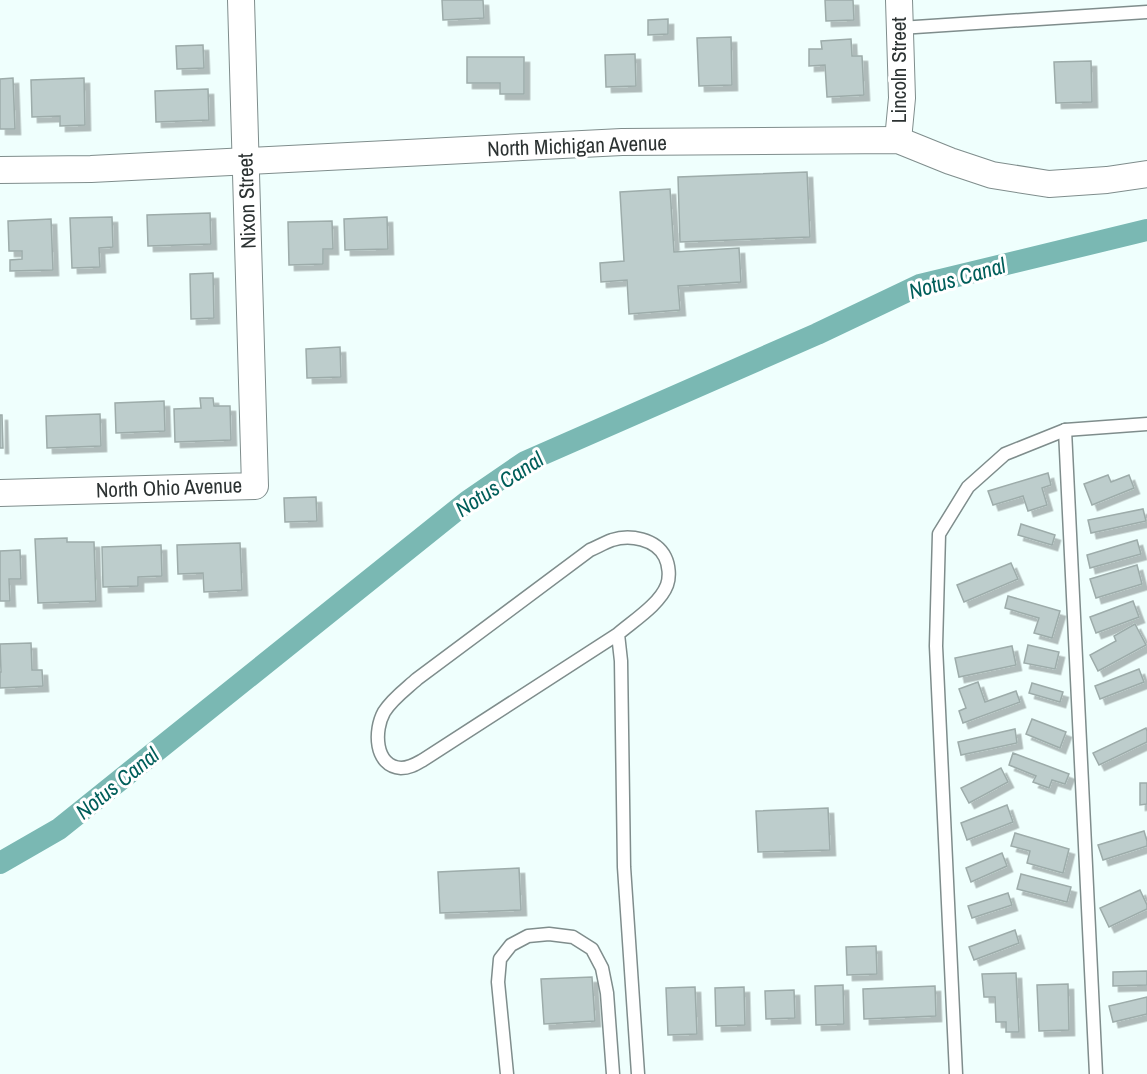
<svg xmlns="http://www.w3.org/2000/svg" width="1147" height="1074" font-family="'Archivo Narrow',sans-serif">
<style>
.lines{fill:none;stroke-linecap:round;stroke-linejoin:round}
.canal{stroke:#7ab8b3;stroke-width:22}
.building{fill:#bdcdcc;stroke:#9dacaa;stroke-width:1.5;filter:url(#shadow)}
.lane-casing{stroke:#7f8d8c;stroke-width:15}
.street-casing{stroke:#7f8d8c;stroke-width:28}
.lane{stroke:#fff;stroke-width:12}
.street{stroke:#fff;stroke-width:26}
.labels{text-anchor:middle;stroke-width:6;stroke-linejoin:round;paint-order:stroke}
.street-label{font-size:21px;fill:#2c3232;stroke:#fff}
.water-label{font-size:22px;font-style:italic;fill:#005e5a;stroke:#fff}
</style>
<defs>
<filter id="shadow"><feDropShadow dx="5.5" dy="5.5" stdDeviation="0" flood-color="#0004"/></filter>
</defs>
<rect width="100%" height="100%" fill="#effffd"/>
<g class="lines">
<polyline class="canal" points="0,863 59,829 468,501 525,462 817,334 920,285 1147,230"/>
</g>
<g class="building">
<polygon points="442,0 483,0 484,18 443,20"/>
<polygon points="825,0 853,0 854,20 826,21"/>
<polygon points="668,19 668,34 648,35 648,20"/>
<polygon points="731,37 732,85 699,86 697,38"/>
<polygon points="851,39 852,56 862,56 864,95 827,97 825,65 809,66 809,49 822,49 821,41"/>
<polygon points="203,45 204,68 177,69 176,46"/>
<polygon points="635,54 636,86 606,87 605,55"/>
<polygon points="467,57 524,57 524,94 500,94 500,83 467,83"/>
<polygon points="1091,61 1092,102 1056,103 1054,62"/>
<polygon points="13,78 15,129 0,129 0,79"/>
<polygon points="84,78 85,125 60,126 60,116 32,117 31,80"/>
<polygon points="208,89 209,120 156,122 155,91"/>
<polygon points="807,172 810,237 680,242 678,177"/>
<polygon points="670,189 674,252 739,248 741,282 678,286 680,310 629,314 627,280 601,282 600,263 624,261 620,192"/>
<polygon points="210,213 211,244 148,246 147,215"/>
<polygon points="112,217 113,247 99,248 100,267 72,268 70,218"/>
<polygon points="387,217 388,249 345,250 344,219"/>
<polygon points="51,219 53,270 10,271 10,260 22,259 22,251 9,251 8,221"/>
<polygon points="332,221 333,249 323,249 323,264 289,265 288,222"/>
<polygon points="213,273 214,318 191,319 190,274"/>
<polygon points="340,347 341,377 307,378 306,349"/>
<polygon points="200,398 213,398 214,406 230,406 231,440 175,442 174,409 201,408"/>
<polygon points="164,401 165,431 116,433 115,403"/>
<polygon points="100,414 101,446 47,448 46,416"/>
<polygon points="0,415 2,415 3,448 0,448"/>
<polygon points="1048,473 1051,485 1042,488 1047,505 1028,511 1023,496 993,505 988,491"/>
<polygon points="1108,475 1111,482 1129,475 1134,488 1092,505 1084,484"/>
<polygon points="316,497 317,521 285,522 284,498"/>
<polygon points="1143,509 1146,521 1091,533 1088,520"/>
<polygon points="1021,524 1055,535 1052,545 1018,535"/>
<polygon points="67,538 67,542 94,542 96,601 38,603 35,539"/>
<polygon points="1137,540 1141,554 1090,568 1087,555"/>
<polygon points="240,543 242,590 204,592 203,573 178,574 177,545"/>
<polygon points="161,545 162,576 138,577 138,586 103,587 102,547"/>
<polygon points="20,550 21,579 9,579 10,601 0,601 0,551"/>
<polygon points="1011,563 1018,579 964,602 957,585"/>
<polygon points="1137,565 1142,584 1096,598 1090,579"/>
<polygon points="1008,596 1060,611 1052,638 1034,633 1039,618 1005,608"/>
<polygon points="1133,601 1139,617 1096,633 1090,617"/>
<polygon points="1135,624 1146,645 1098,671 1090,655 1116,641 1114,636"/>
<polygon points="31,643 32,670 42,670 43,686 0,688 0,672 1,672 0,644"/>
<polygon points="1028,645 1059,652 1055,669 1024,663"/>
<polygon points="1012,646 1016,665 959,677 955,658"/>
<polygon points="1139,669 1144,682 1100,699 1095,686"/>
<polygon points="978,682 985,702 1016,691 1020,702 963,723 959,711 966,708 959,689"/>
<polygon points="1032,683 1063,692 1060,702 1029,693"/>
<polygon points="1032,719 1066,732 1060,748 1026,734"/>
<polygon points="1146,728 1147,731 1147,742 1099,765 1093,753"/>
<polygon points="1015,729 1017,743 961,755 958,742"/>
<polygon points="1013,753 1069,774 1065,784 1052,780 1049,788 1033,782 1036,776 1009,765"/>
<polygon points="1001,768 1008,782 969,803 961,788"/>
<polygon points="1140,783 1147,783 1147,804 1140,805"/>
<polygon points="1007,805 1013,822 967,840 961,823"/>
<polygon points="828,808 830,850 758,852 756,811"/>
<polygon points="1144,831 1147,841 1147,846 1103,860 1098,845"/>
<polygon points="1015,833 1069,849 1063,873 1027,863 1030,851 1011,846"/>
<polygon points="1002,853 1007,866 971,882 966,868"/>
<polygon points="519,868 521,910 440,913 438,872"/>
<polygon points="1021,874 1071,887 1067,902 1017,889"/>
<polygon points="1140,890 1147,905 1147,909 1109,927 1100,908"/>
<polygon points="1008,893 1012,905 972,918 968,906"/>
<polygon points="1015,930 1019,943 974,960 969,947"/>
<polygon points="876,946 877,974 847,975 846,947"/>
<polygon points="1147,971 1147,985 1113,986 1113,972"/>
<polygon points="1016,973 1019,1032 1006,1032 1006,1022 996,1022 995,997 984,997 982,974"/>
<polygon points="592,977 595,1021 544,1024 541,979"/>
<polygon points="1068,984 1069,1030 1039,1031 1037,985"/>
<polygon points="843,985 844,1024 816,1025 815,986"/>
<polygon points="935,986 936,1016 864,1019 863,989"/>
<polygon points="695,987 697,1034 668,1035 666,988"/>
<polygon points="744,987 745,1025 716,1026 715,988"/>
<polygon points="794,990 795,1018 766,1019 765,991"/>
<polygon points="1147,997 1147,1014 1113,1022 1109,1006"/>
</g>
<g class="lines">
<defs>
<g id="lane">
<polyline points="900,28 1147,12"/>
<polyline points="1065,430 1096,1074"/>
<path d="M618 634C633 621 660 604 667 585 670 577 669 565 665 557 656 539 630 534 612 540 604 543 597 547 590 550L417 679C406 689 392 699 384 712 374 730 374 766 401 768 410 768 416 764 423 760L618 634 621 661 624 867 638 1074"/>
<polyline points="507,1074 498,982 500,959 511,945 528,936 549,934 573,937 592,949 602,968 607,993 613,1074"/>
<polyline points="956,1074 936,646 939,534 968,487 1005,454 1065,430 1147,424"/>
</g>
<g id="street">
<polyline points="898,140 902,98 899,0"/>
<polyline points="0,170 91,169 622,142 898,140 950,161 992,175 1049,184 1107,180 1147,174"/>
<polyline points="0,493 255,486 241,0"/>
</g>
</defs>
<use href="#lane" class="lane-casing"/>
<use href="#street" class="street-casing"/>
<use href="#lane" class="lane"/>
<use href="#street" class="street"/>
</g>
<g class="labels">
<g class="street-label">
<text transform="translate(899 70) rotate(-90)" y="7">Lincoln Street</text>
<text transform="translate(577 146) rotate(-2)" y="7">North Michigan Avenue</text>
<text transform="translate(247 201) rotate(-92)" y="7">Nixon Street</text>
<text transform="translate(169 488) rotate(-2)" y="7">North Ohio Avenue</text>
</g>
<g class="water-label">
<text transform="translate(957 278) rotate(-16)" y="8">Notus Canal</text>
<text transform="translate(499 484) rotate(-33)" y="8">Notus Canal</text>
<text transform="translate(117 783) rotate(-39)" y="8">Notus Canal</text>
</g>
</g>
</svg>
